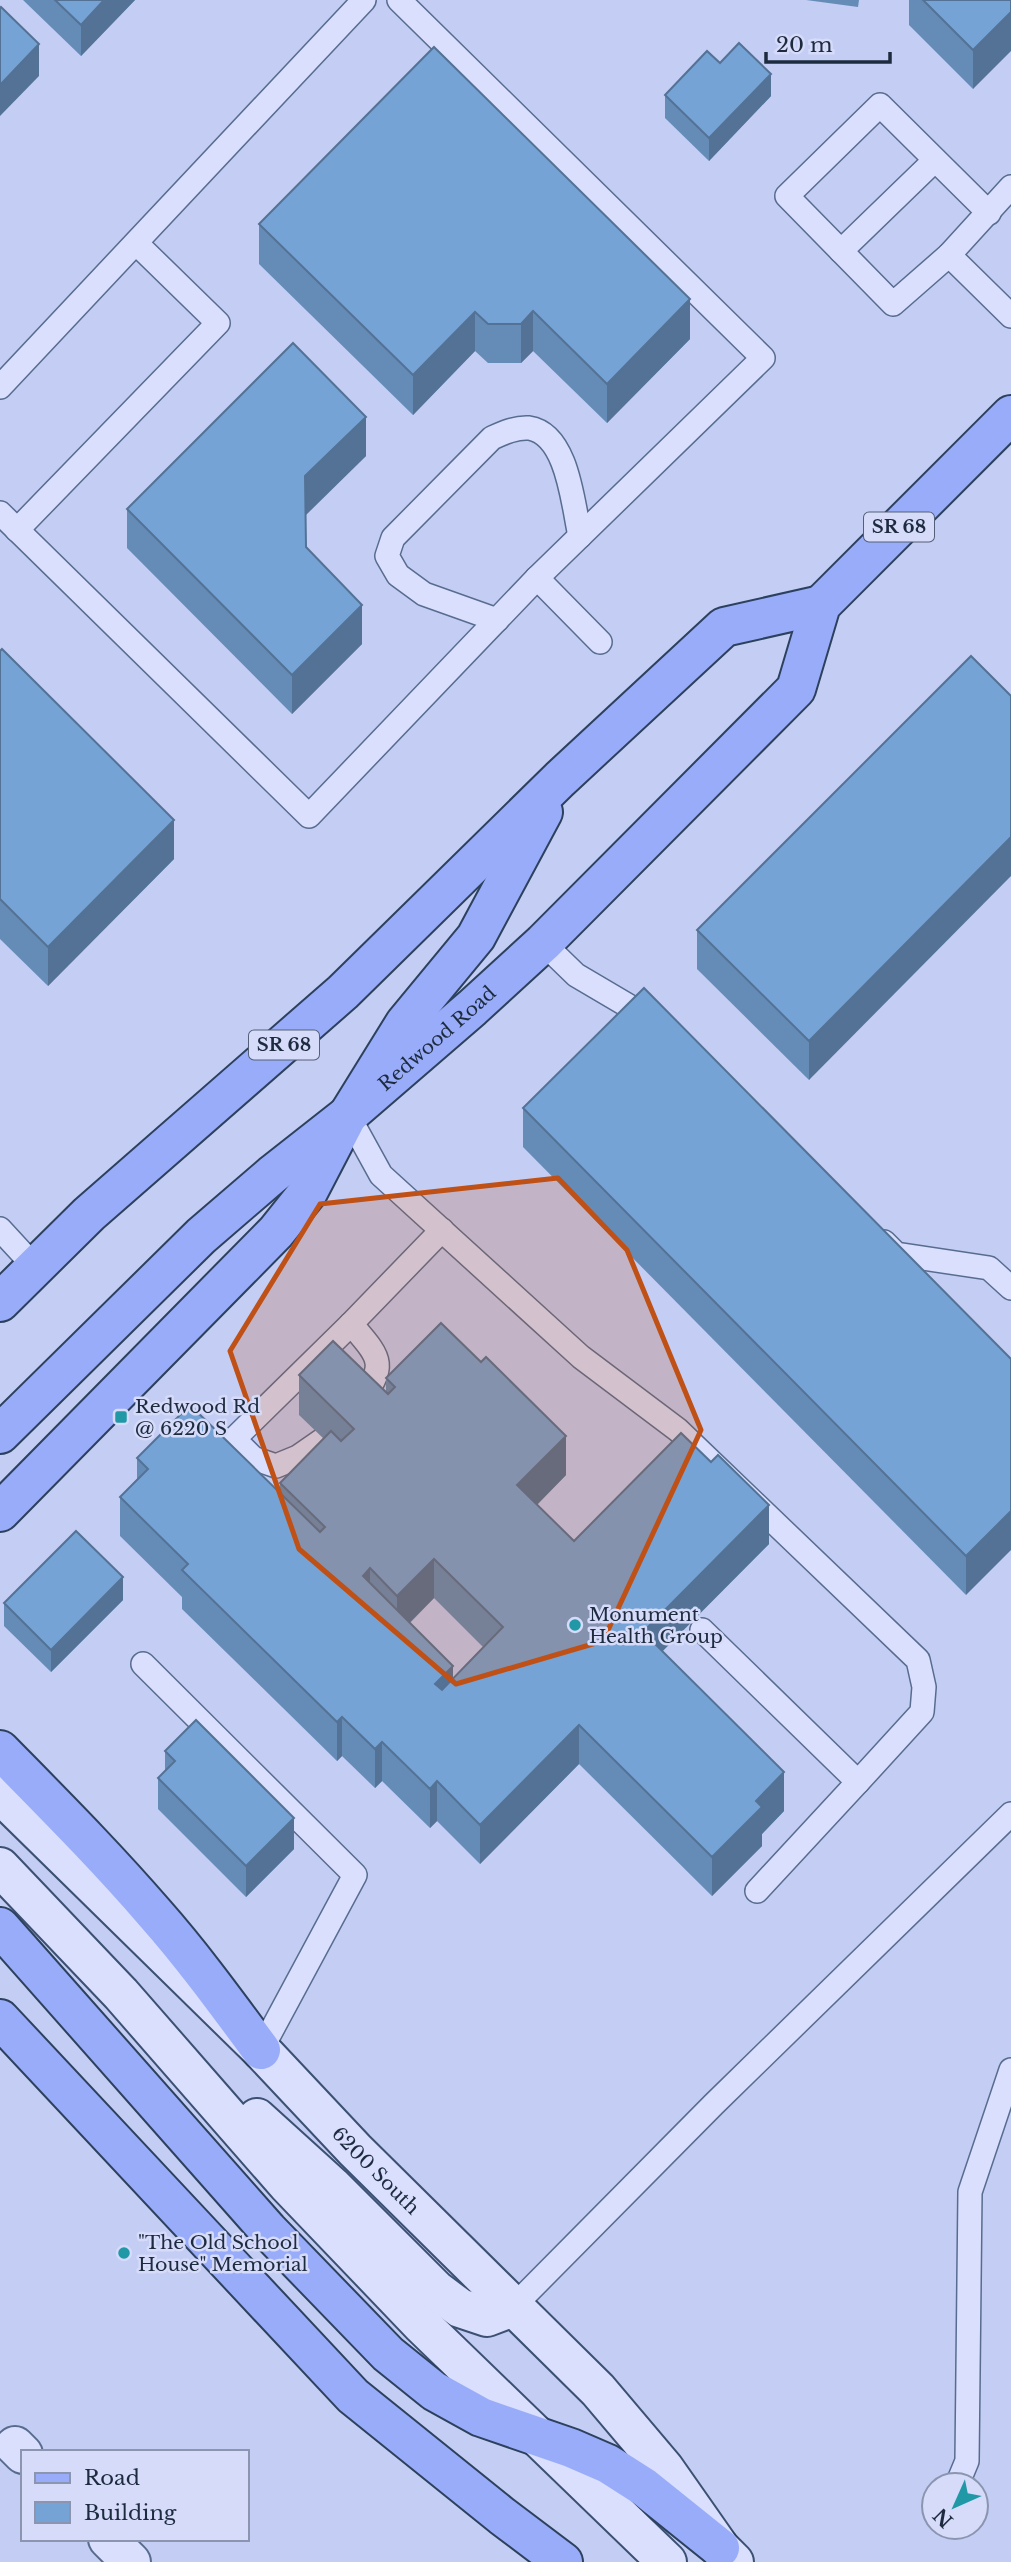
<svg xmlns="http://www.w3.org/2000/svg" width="1011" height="2562" font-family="'Libre Baskerville',serif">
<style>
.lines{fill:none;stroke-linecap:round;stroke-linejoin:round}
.lane-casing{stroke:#586c90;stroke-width:26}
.street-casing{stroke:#586c90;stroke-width:42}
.secondary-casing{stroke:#3b5072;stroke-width:42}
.primary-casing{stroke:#2c415e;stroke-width:42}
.lane{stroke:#d9dffc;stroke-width:23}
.street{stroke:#d9dffc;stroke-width:38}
.secondary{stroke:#d9dffc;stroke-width:38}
.primary{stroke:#99acf9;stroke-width:38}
.wall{fill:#658cb7;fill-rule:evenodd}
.shaded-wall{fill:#537295}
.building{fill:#76a3d5;stroke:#537295;stroke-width:2;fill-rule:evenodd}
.marked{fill:#bf5016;fill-opacity:0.2;stroke:#bf5016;stroke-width:5;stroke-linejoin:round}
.poi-dot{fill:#2198a6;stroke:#d5dbf9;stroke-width:2.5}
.labels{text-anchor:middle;stroke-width:5;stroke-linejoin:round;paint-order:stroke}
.shield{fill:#d5dbf9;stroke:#546077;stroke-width:2}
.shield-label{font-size:18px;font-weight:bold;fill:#1d2b3f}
.street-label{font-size:19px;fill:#1d2b3f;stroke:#d5dbf9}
.poi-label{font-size:19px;fill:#1d2b3f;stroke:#d5dbf9;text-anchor:start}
</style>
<rect width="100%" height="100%" fill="#c4cdf3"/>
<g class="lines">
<defs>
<g id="lane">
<polyline points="1011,187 949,255 1011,316"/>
<polyline points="841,251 935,160"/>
<polyline points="949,255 893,304 787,196 880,105 989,213"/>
<polyline points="0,387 364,0"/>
<polyline points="0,513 309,816 537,578 763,358 399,0"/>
<polyline points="17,530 218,323 136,243"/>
<polyline points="537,578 600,642"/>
<path d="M497 620 424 594 398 575 387 556 393 538 492 438C503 433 516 427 529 428 568 434 573 505 580 536"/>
<polyline points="543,943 576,975 654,1021"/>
<polyline points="348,1115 381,1175 581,1357 678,1430 918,1660 924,1687 922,1712 858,1782 702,1630"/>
<polyline points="0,1229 35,1267"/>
<polyline points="884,1242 896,1254 989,1268 1011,1288"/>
<path d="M351 1324C381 1359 388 1364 358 1404"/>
<polyline points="324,1439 298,1457 276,1466 253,1458 234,1439 351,1324 442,1230"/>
<polyline points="143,1664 355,1875 261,2050"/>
<polyline points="757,1891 858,1782"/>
<polyline points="513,2307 714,2104 1011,1814"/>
<polyline points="957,2485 967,2461 970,2192 1011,2070"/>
</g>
<g id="street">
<polyline points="15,2446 23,2454"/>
<polyline points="108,2539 131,2562"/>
</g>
<g id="secondary">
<path id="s1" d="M0 1794 261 2050 355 2150 598 2390 664 2468 720 2548 734 2562"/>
<polyline points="0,1867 121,1994 287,2184 422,2325 667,2562"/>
<polyline points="257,2118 332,2186 436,2290 460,2308 487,2317 513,2307"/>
</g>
<g id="primary">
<polyline points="0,1302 89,1214 343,992 560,779 724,627 821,605"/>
<path id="s2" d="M0 1434 201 1236 273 1174 348 1115 472 1008 543 943 796 689 821 605 1011 415"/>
<polyline points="0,1512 276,1232 308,1192 348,1115 405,1023 476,937 543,812"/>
<path d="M0 1750C53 1804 106 1857 155 1914 193 1957 227 2004 261 2050"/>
<polyline points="0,1927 268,2230 388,2354 434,2391 481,2417 571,2448 608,2464 644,2487 720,2548"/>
<polyline points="0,2019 353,2396 502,2516 563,2562"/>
</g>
</defs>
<use href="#lane" class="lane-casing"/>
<use href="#street" class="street-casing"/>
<use href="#secondary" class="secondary-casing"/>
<use href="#primary" class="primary-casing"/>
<use href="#lane" class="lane"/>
<use href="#street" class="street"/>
<use href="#secondary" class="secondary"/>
<use href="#primary" class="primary"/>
</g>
<g class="wall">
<polygon points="23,0 135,0 81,56"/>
<polygon points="806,0 859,0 858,7"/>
<polygon points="909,0 1011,0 973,89 909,25"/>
<polygon points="720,63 771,96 709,161 665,118 665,95"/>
<polygon points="259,224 690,339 607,423 533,351 521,363 488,363 475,351 413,415 259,264"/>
<polygon points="366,456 305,515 306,547 362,644 292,714 127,548 127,509"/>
<polygon points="0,651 174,859 48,986 0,939"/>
<polygon points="971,656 809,1080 697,969 697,930"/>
<polygon points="523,1108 1011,1359 966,1595 523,1147"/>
<path d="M299 1375 386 1393V1378L566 1475 537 1505 574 1541 769 1544 662 1651 784 1811 762 1834V1846L712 1896 579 1764 480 1864 437 1821 430 1828 382 1781 375 1788 342 1756 337 1761 182 1609V1597L120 1536V1497L137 1479V1458L280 1493V1483L324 1439 299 1415ZM434 1598 483 1647 453 1678 410 1623Z"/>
<polygon points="123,1600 51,1672 4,1626 4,1603"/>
<polygon points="165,1751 294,1849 246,1897 158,1809 158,1778 165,1771"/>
</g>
<g class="shaded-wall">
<polygon points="104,0 135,0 81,56 81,25"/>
<polygon points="1011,12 1011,51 973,89 973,50"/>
<polygon points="39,44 39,76 0,116 0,85"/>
<polygon points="771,74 771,96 709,161 709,138"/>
<polygon points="690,299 690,339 607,423 607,384"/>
<polygon points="533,311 533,351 521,363 521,324"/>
<polygon points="475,312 475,351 413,415 413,375"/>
<polygon points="366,417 366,456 305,516 305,476"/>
<polygon points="362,605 362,644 292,714 292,675"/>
<polygon points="174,820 174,859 48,986 48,947"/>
<polygon points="1011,837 1011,876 809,1080 809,1041"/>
<polygon points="566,1436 566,1475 517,1525 517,1485"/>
<polygon points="769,1505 769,1544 643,1671 643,1632"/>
<polygon points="1011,1511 1011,1550 966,1595 966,1556"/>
<polygon points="434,1559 434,1598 397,1635 397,1596"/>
<polygon points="370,1568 370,1608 363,1576"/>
<polygon points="123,1577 123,1600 51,1672 51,1650"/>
<polygon points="453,1666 453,1705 435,1684"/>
<polygon points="342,1717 342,1756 337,1761 337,1722"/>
<polygon points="579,1725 579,1764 480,1864 480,1825"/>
<polygon points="382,1742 382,1781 375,1788 375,1749"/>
<polygon points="784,1772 784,1811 762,1834 762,1846 712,1896 712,1857 756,1801"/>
<polygon points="437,1781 437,1821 430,1828 430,1789"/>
<polygon points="294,1818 294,1849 246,1897 246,1866"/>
</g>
<g class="building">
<polygon points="55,0 104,0 81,25"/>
<polygon points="923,0 1011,0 1011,12 973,50"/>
<polygon points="1,7 39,44 0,85 0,8"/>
<polygon points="739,43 771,74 709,138 665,95 707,51 720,63"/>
<polygon points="434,47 690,299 607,384 533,311 521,324 488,324 475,312 413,375 259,224"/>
<polygon points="293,343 366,417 305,476 306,547 362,605 292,675 127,509"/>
<polygon points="2,649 174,820 48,947 0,899 0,651"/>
<polygon points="971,656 1011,696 1011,837 809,1041 697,930"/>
<polygon points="644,988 1011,1359 1011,1511 966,1556 523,1108"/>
<path d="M441 1323 481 1362 486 1357 566 1436 517 1485 574 1541 681 1433 711 1462 718 1455 769 1505 643 1632 784 1772 756 1801 762 1807 712 1857 579 1725 480 1825 437 1781 430 1789 382 1742 375 1749 342 1717 337 1722 182 1570 188 1564 120 1497 148 1469 137 1458 190 1405 320 1532 325 1527 280 1483 331 1431 341 1441 354 1429 299 1375 333 1341 388 1394 395 1387 386 1378ZM434 1559 503 1627 442 1690 435 1684 453 1666 363 1576 370 1568 397 1596Z"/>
<polygon points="76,1531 123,1577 51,1650 4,1603"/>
<polygon points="196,1720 294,1818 246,1866 158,1778 175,1761 165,1751"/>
</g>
<path class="marked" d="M558 1178 627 1250 701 1430 603 1641 456 1684 299 1549 230 1351 320 1204Z"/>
<g class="poi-dot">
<rect x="114" y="1410" width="14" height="14" rx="3.5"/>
<circle cx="575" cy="1625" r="7"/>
<circle cx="124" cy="2253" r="7"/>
</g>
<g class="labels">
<g class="shield">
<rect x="864" y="512.5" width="70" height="29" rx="5"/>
<rect x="249" y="1030.5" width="70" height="29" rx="5"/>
</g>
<g class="shield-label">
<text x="899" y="533">SR 68</text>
<text x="284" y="1051">SR 68</text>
</g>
<g class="street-label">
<text dy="7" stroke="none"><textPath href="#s2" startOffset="590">Redwood Road</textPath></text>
<text dy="7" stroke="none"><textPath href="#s1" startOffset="532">6200 South</textPath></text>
</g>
<g class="poi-label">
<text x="135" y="1413">Redwood Rd<tspan x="135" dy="22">@ 6220 S</tspan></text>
<text x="589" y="1621">Monument<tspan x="589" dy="22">Health Group</tspan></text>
<text x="138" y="2249">"The Old School<tspan x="138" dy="22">House" Memorial</tspan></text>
</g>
</g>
<rect x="21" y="2450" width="228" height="91" fill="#d5dbf9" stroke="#8b95af" stroke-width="2"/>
<rect x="35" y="2473" width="35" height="10" fill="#99acf9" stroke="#8b95af" stroke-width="2"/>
<text x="84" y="2485" font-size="21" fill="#1d2b3f">Road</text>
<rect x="35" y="2502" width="35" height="21" fill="#76a3d5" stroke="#8b95af" stroke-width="2"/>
<text x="84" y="2520" font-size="21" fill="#1d2b3f">Building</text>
<g transform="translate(955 2506) rotate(225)"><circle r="33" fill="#d5dbf9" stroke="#8b95af" stroke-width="2"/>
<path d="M0-5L12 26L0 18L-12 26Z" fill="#2198a6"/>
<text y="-10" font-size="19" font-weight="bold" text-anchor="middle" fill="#1d2b3f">N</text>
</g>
<path d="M766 52v10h124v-10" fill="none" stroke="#1d2b3f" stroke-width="3.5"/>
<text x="776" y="52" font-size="21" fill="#1d2b3f" stroke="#d5dbf9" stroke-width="5" paint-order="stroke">20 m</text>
</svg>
